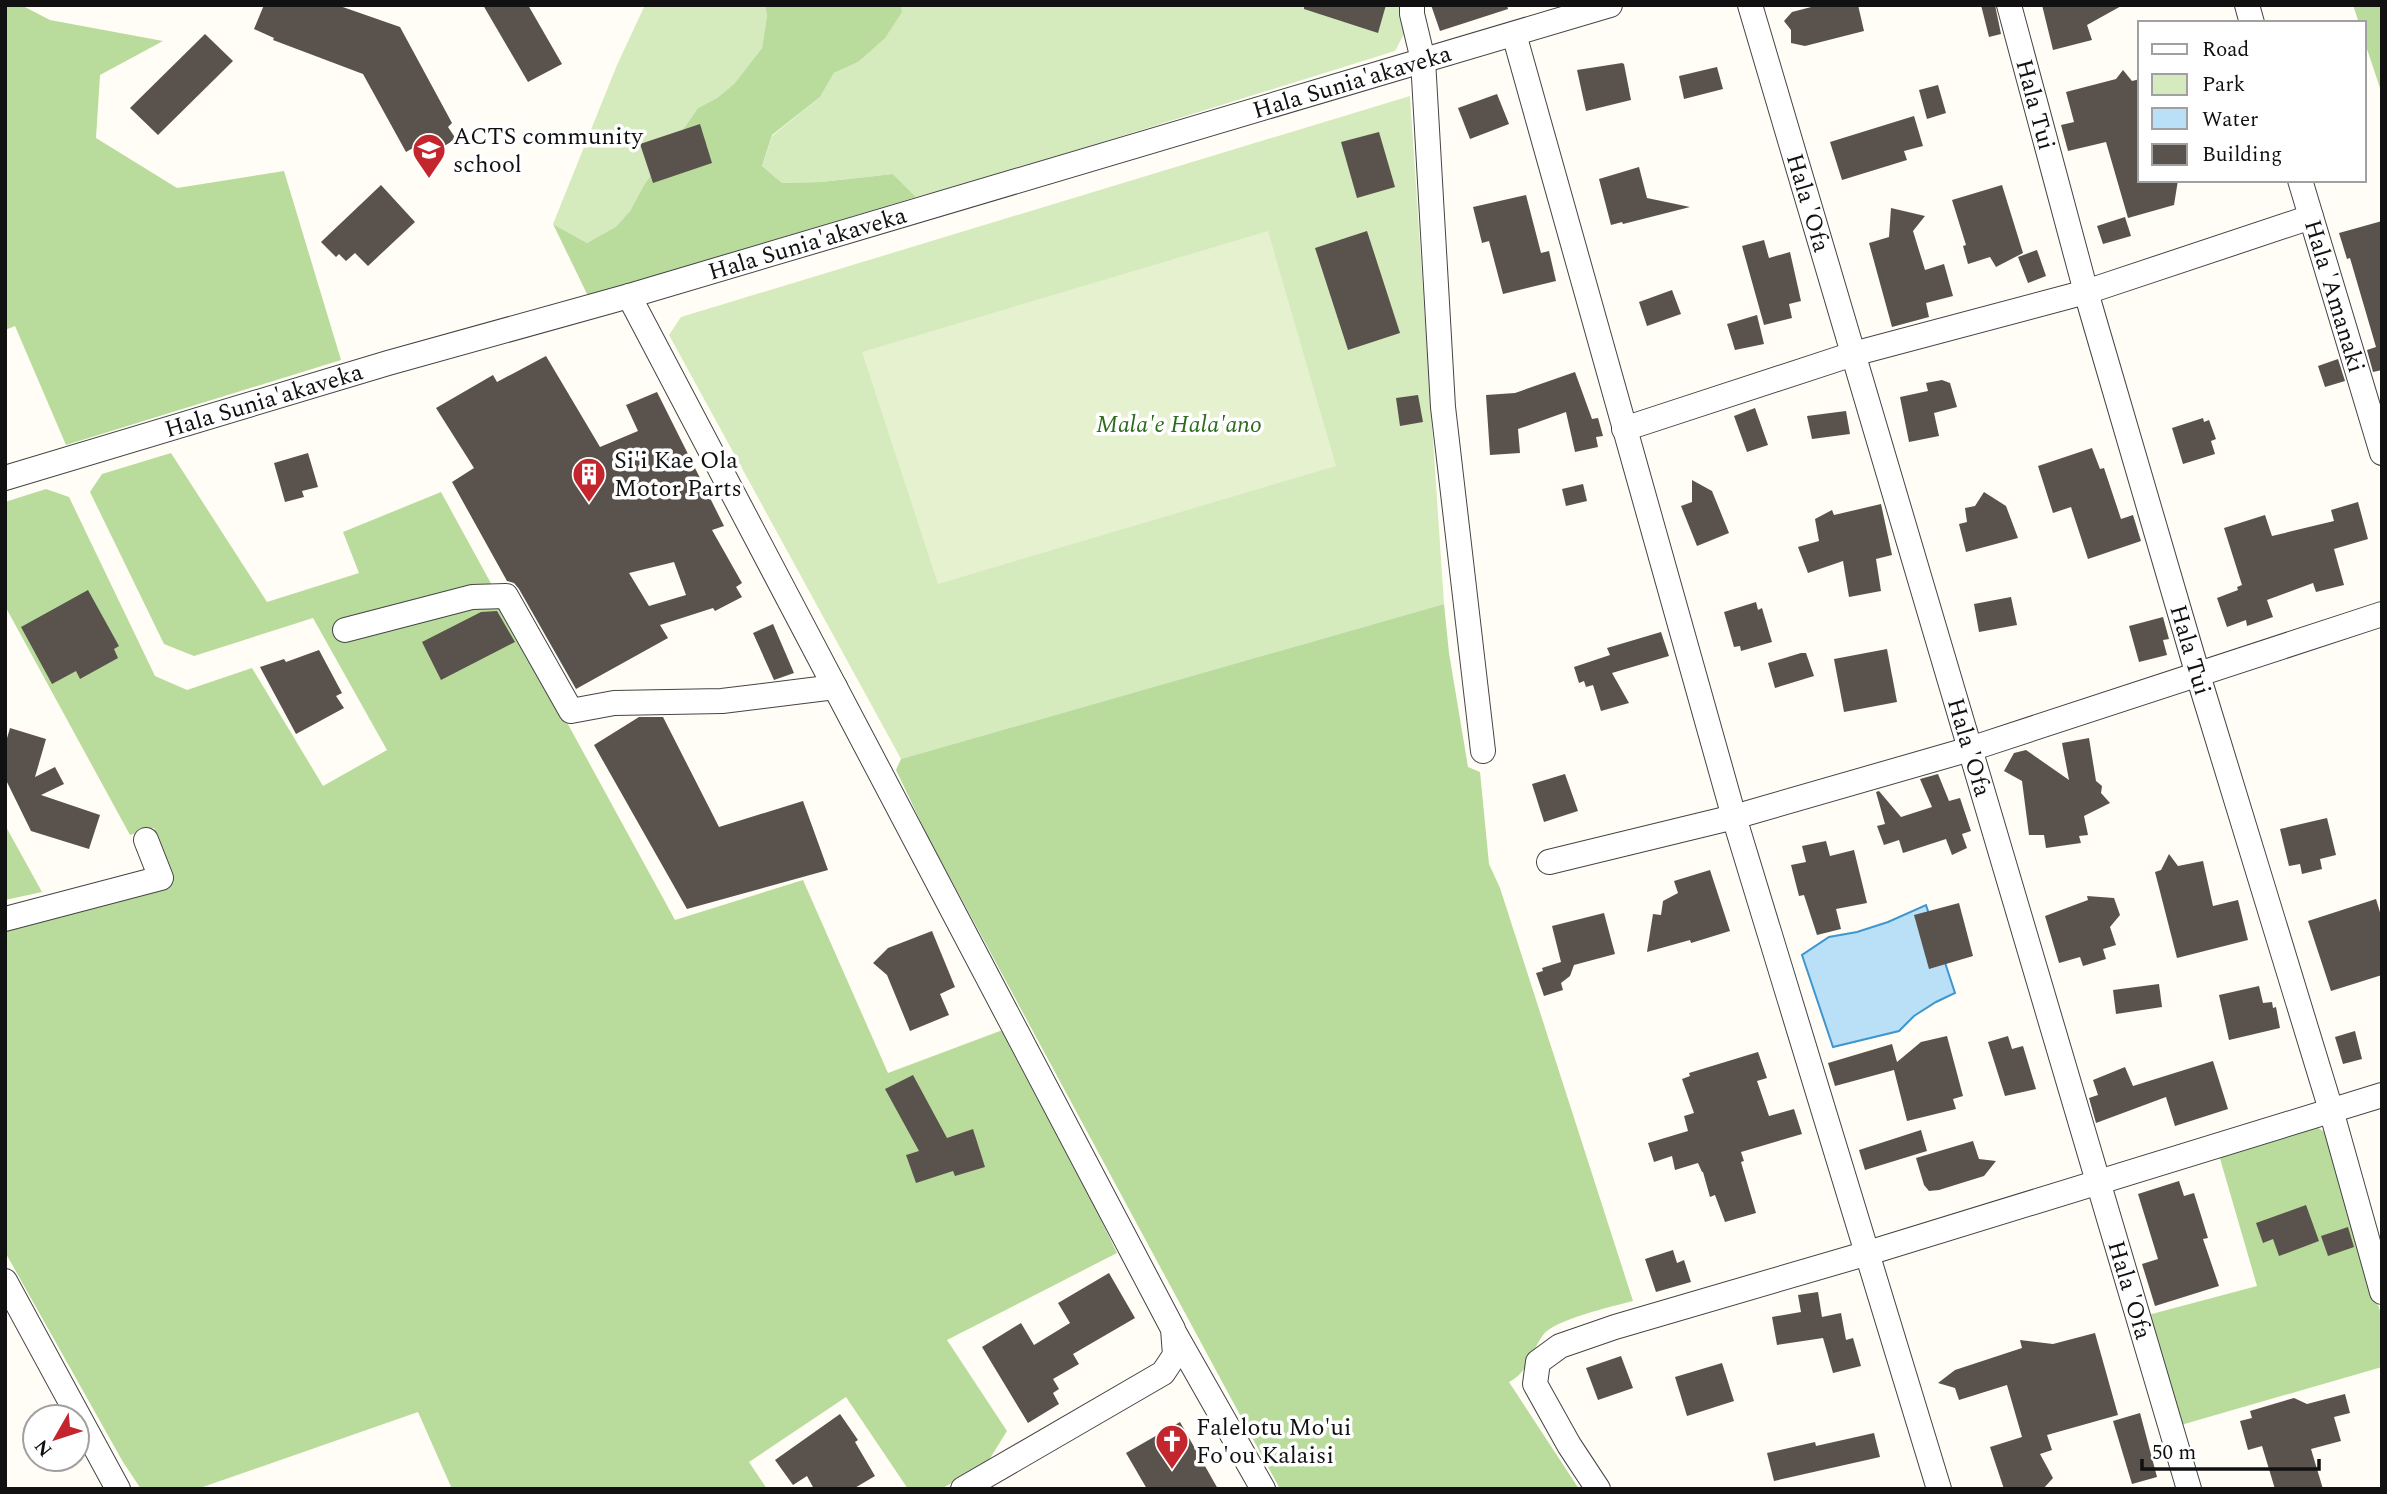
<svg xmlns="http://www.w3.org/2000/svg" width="2387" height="1494" font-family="Spectral,serif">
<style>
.green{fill:#d5ebbd}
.forest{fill:#b9dc9c}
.pitch{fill:#e6f2cf}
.water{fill:#b9e0f7;stroke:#3f96cf;stroke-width:2}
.building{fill:#5a524d;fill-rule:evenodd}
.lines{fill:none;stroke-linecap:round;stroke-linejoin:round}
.minor-casing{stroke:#444;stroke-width:26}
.minor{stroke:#fff;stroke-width:24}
.labels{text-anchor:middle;stroke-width:7;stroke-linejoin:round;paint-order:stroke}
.street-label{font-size:24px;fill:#111;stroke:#fff}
.poi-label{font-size:24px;fill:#111;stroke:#fff;text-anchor:start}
.park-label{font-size:24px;font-style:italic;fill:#2f6b1f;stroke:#fff}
</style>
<rect width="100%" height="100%" fill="#fffdf5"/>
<g class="green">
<polygon points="645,5 765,5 767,16 762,48 734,84 717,98 698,108 644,185 630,211 616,228 587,243 553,224 617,65"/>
<polygon points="901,5 1405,5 1404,34 1395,51 968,184 916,197 893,174 821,182 782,183 762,166 772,136 820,97 834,73 858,62 902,12"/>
<polygon points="1410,96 1444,604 901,759 669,335 681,317"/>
</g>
<g class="forest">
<polygon points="5,5 21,5 50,20 163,41 100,75 96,138 177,188 284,171 341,360 66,445 15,326 5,330"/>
<polygon points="765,5 901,5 902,12 885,38 858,62 834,73 820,97 772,135 762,166 782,183 821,182 893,174 916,197 588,296 553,224 587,243 616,227 630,211 644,185 698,108 717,98 734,84 762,48 767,16"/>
<polygon points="2353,5 2382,5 2382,94 2364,40 2364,23 2359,23"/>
<polygon points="171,453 267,602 359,573 343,532 441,492 675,920 803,880 888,1073 1008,1028 1117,1253 947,1340 1007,1431 987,1463 941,1489 908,1489 846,1397 749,1462 767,1489 452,1489 418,1412 197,1489 141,1489 123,1462 5,1252 5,931 153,892 168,862 154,828 130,835 5,606 5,502 46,489 69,497 155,676 187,690 252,668 323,786 387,750 313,618 194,656 164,644 90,492 102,474"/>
<path d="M1444 604 1449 653 1468 767 1480 772 1489 864 1500 888 1633 1301C1614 1306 1553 1320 1543 1335 1531 1352 1528 1373 1509 1382L1579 1489H1280L927 835 896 770 901 759Z"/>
<polygon points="5,825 42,892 5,900"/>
<polygon points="2315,1126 2328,1134 2382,1318 2382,1367 2181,1425 2148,1315 2257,1286 2219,1155"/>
</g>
<polygon class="pitch" points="1268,231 1336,466 938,584 862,352"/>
<polygon class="water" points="1926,905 1955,993 1936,1002 1914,1016 1899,1031 1833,1047 1802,955 1829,937 1857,932 1888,922"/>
<g class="building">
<polygon points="264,5 337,5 400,27 452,123 448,127 456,139 434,152 427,140 406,152 363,74 273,40 274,38 254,29"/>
<polygon points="483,5 528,5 562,64 528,82"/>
<polygon points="1304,5 1386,5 1378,33 1304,9"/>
<polygon points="1431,5 1507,5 1508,9 1440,31"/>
<polygon points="1819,5 1858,5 1864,31 1805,46 1791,43 1791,30 1784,21 1792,12"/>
<polygon points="1981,5 1995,5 2001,34 1989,37"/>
<polygon points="2042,5 2123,5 2087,25 2092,40 2053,50"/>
<polygon points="205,34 233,61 158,135 130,108"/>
<polygon points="1622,63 1624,64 1631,100 1586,111 1577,70"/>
<polygon points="1717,67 1723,89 1684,99 1679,76"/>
<polygon points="2123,70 2132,81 2140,79 2140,180 2178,180 2174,205 2128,218 2106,142 2068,151 2061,125 2074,122 2066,92 2116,79"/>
<polygon points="1938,85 1946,113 1927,119 1919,90"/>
<polygon points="1497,94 1509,124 1470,139 1458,108"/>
<polygon points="1914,116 1923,146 1904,151 1907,160 1842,180 1830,142"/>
<polygon points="700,124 712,163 653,183 640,144"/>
<polygon points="1379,132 1395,187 1357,198 1341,142"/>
<polygon points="1639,167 1647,198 1690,207 1623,224 1622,222 1611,225 1599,179"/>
<polygon points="381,185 415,222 368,266 355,253 346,261 339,254 336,257 321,242"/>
<polygon points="2002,185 2023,253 1996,267 1990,257 1968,264 1963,246 1966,245 1952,200"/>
<polygon points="1526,195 1541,253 1549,251 1556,281 1503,294 1489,241 1482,243 1473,207"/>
<polygon points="1891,208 1925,216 1913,231 1925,270 1944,264 1953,296 1926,303 1929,317 1892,327 1869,243 1889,237"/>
<polygon points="2125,217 2131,236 2103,244 2097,226"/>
<polygon points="2382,221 2382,370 2373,372 2367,350 2376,347 2350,258 2347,259 2339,233"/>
<polygon points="1367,231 1400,333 1348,350 1315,248"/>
<polygon points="1764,240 1769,258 1790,252 1801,301 1789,304 1792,318 1764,325 1742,246"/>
<polygon points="2037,250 2046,276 2028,283 2018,257"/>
<polygon points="1672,290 1681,314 1647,326 1639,302"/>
<polygon points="1757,315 1764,344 1735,350 1727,324"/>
<path d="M546 356 600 447 638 431 626 405 657 392 724 526 712 530 742 583 736 587 742 597 715 611 713 608 660 625 668 638 576 689 519 589 514 583 507 581 452 482 474 468 436 408 493 375 497 382ZM674 562 686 595 649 606 629 573Z"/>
<polygon points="2338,359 2345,381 2325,387 2318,366"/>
<polygon points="1575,372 1592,419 1598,418 1603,436 1596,437 1598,447 1575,452 1566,412 1518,429 1520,453 1490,455 1486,395 1515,393"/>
<polygon points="1942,380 1950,383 1957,407 1934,413 1939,436 1909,442 1900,397 1928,391 1926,383"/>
<polygon points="1418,395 1423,422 1400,426 1396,398"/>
<polygon points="1755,408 1768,445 1747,452 1734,416"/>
<polygon points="1846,411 1850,434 1812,439 1807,416"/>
<polygon points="2203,418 2204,422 2209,420 2216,439 2211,441 2215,454 2183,464 2172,428"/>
<polygon points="2092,448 2100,469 2104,468 2121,519 2133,515 2141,541 2088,559 2071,507 2053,513 2038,466"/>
<polygon points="308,453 318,487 302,491 304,497 285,502 274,463"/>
<polygon points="1692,480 1712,491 1729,533 1697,546 1681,506 1692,502"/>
<polygon points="1583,484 1587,501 1566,506 1562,489"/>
<polygon points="1984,492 2006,506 2018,538 1966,552 1959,524 1967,522 1965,508 1975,506"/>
<polygon points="2358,502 2368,539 2334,549 2344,585 2316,592 2313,583 2267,600 2273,617 2247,626 2246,620 2227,627 2217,598 2238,590 2237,587 2242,585 2224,528 2265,515 2272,536 2334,521 2331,510"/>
<polygon points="1881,504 1892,555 1876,559 1881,591 1849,597 1843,561 1808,573 1798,547 1819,541 1815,519 1832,510 1834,515"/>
<polygon points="88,590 119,646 114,649 118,658 80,679 76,671 52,684 21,627"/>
<polygon points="2011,597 2017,625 1979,632 1974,604"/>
<polygon points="1756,602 1758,610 1762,608 1772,642 1741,651 1740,646 1734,647 1724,612"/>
<polygon points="497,611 515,642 441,680 422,642 481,612"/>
<polygon points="2163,617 2169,639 2163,640 2167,655 2139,662 2129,626"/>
<polygon points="773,624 794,673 774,680 753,633"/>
<polygon points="1661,632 1669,656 1612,673 1629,703 1601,711 1593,685 1586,687 1584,681 1579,683 1574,667 1610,655 1607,648"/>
<polygon points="1887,649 1897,702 1844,712 1834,659"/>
<polygon points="319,650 342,693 336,696 344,708 296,734 260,667 284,659 286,662"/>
<polygon points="1801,653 1806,653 1814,676 1775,688 1768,663"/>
<polygon points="639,717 663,717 719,827 803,801 828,870 687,909 594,745"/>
<polygon points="10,728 46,739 35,777 55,767 64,784 41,795 100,815 89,849 31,831 5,778 5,745"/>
<polygon points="2089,738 2096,781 2102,786 2101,793 2110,803 2084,816 2088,835 2079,836 2081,843 2046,848 2044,835 2029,835 2022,781 2004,771 2014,753 2026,750 2069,780 2062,743"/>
<polygon points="1565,774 1578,811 1544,822 1532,784"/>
<polygon points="1938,774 1949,801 1960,798 1971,831 1962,834 1967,848 1952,855 1946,839 1903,853 1899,840 1884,845 1877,826 1885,824 1876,792 1879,791 1901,817 1932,807 1920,779"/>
<polygon points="2327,818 2336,855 2320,859 2322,869 2302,874 2300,864 2289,866 2280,829"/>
<polygon points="1826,841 1830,856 1854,850 1867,903 1836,909 1841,929 1817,935 1804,895 1799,896 1791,865 1806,862 1802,846"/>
<polygon points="2169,854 2178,866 2203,861 2213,906 2238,900 2248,940 2177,958 2155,872 2161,870"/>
<polygon points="1710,870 1730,931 1691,943 1690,940 1647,952 1653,914 1661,915 1663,901 1678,893 1674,881"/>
<polygon points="2087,896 2114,898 2120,915 2110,927 2116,945 2103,949 2106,959 2083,966 2080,957 2059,963 2045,916 2088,900"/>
<polygon points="2376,899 2382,919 2382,975 2331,991 2308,921"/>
<polygon points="1959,903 1973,956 1929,969 1914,915"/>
<polygon points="1604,913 1615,954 1574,965 1570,976 1561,983 1563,990 1544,996 1536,973 1543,971 1542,968 1561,962 1552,926"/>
<polygon points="932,931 955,987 940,994 949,1015 910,1031 887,975 873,963 888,948"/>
<polygon points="2159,984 2162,1007 2116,1014 2113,990"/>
<polygon points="2259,986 2263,1003 2272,1002 2273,1008 2276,1007 2280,1028 2229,1040 2219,995"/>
<polygon points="2355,1031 2362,1059 2343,1064 2335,1037"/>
<polygon points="1947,1036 1963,1096 1953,1099 1956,1109 1907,1121 1894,1070 1835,1086 1828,1063 1892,1044 1897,1062 1921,1042"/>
<polygon points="2008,1036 2012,1049 2023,1046 2036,1089 2005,1096 1988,1042"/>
<polygon points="1758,1052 1767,1078 1757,1081 1769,1116 1794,1109 1802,1134 1741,1152 1744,1161 1741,1162 1756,1213 1725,1222 1715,1195 1710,1197 1703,1172 1702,1172 1698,1163 1675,1170 1672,1156 1654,1162 1648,1143 1688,1131 1684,1116 1694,1113 1682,1079 1690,1076 1689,1073"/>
<polygon points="2213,1061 2228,1109 2175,1126 2166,1097 2096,1123 2089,1098 2098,1095 2093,1080 2125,1067 2133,1086"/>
<polygon points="913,1075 947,1138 973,1129 985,1167 955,1176 953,1171 916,1183 906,1155 919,1151 885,1089"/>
<polygon points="1921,1130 1927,1151 1865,1170 1859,1150"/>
<polygon points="1973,1141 1979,1159 1996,1161 1984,1176 1939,1190 1929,1191 1924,1185 1916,1158"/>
<polygon points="2179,1181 2184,1196 2194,1193 2208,1238 2203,1239 2219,1286 2155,1306 2142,1264 2158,1259 2138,1194"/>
<polygon points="2306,1205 2319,1241 2279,1256 2273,1239 2263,1243 2256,1223"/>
<polygon points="2348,1227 2354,1247 2328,1256 2321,1236"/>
<polygon points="1673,1250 1677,1263 1684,1260 1691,1282 1656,1292 1645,1259"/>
<polygon points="1109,1273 1135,1318 1073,1354 1079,1364 1053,1379 1059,1389 1053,1393 1059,1404 1028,1423 982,1347 1021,1323 1034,1345 1070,1323 1058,1303"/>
<polygon points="1818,1292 1822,1317 1841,1313 1846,1340 1853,1338 1861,1366 1833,1373 1823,1338 1777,1345 1772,1317 1801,1312 1798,1295"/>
<polygon points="2095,1333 2118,1415 2047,1435 2052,1450 2040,1454 2053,1478 2043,1489 2004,1489 1990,1447 2022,1437 2007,1385 1959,1400 1955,1388 1938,1383 1955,1370 2022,1348 2020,1340 2053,1344"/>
<polygon points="1621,1356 1633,1388 1598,1400 1586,1368"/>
<polygon points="1722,1363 1734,1401 1687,1416 1675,1377"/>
<polygon points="2345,1394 2350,1413 2334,1417 2341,1441 2311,1449 2323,1489 2275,1489 2262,1446 2248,1450 2240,1421 2252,1418 2250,1411 2294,1398 2307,1404"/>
<polygon points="2140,1413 2157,1477 2132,1484 2113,1421"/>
<polygon points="840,1414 858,1440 855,1442 875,1476 853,1489 814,1489 807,1476 793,1485 775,1460"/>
<polygon points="1180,1422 1218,1489 1147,1489 1126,1453"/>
<polygon points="1874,1433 1880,1457 1774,1481 1767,1453 1815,1442 1816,1446"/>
</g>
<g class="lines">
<defs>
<g id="minor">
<polyline points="1412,5 1412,14 1423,60 1443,407 1483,751"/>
<path id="s1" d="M1750 5 2189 1489"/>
<path id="s2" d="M2009 5 2086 292 2198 675 2331 1110 2382 1292"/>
<polyline points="2247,5 2252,23"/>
<polyline points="1514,34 1734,817 1939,1489"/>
<path id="s3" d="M2300 180 2382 453"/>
<polyline points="629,296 1173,1329 1175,1355 1163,1373 963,1489"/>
<polyline points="1624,429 1853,354 2086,292 2311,217"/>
<path id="s4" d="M5 478 388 363 629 296 1610 5"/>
<polyline points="345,630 472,597 506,596 571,711 614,703 722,701 835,687"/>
<polyline points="1549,862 1734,817 1970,749 2382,614"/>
<polyline points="5,919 161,878 146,840"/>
<polyline points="5,1281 118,1489"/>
<polyline points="1175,1334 1263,1489"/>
<polyline points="1598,1489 1569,1445 1535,1384 1538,1362 1560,1346 1615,1327 1868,1253 2382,1095"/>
</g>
</defs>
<use href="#minor" class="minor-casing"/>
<use href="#minor" class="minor"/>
</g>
<defs>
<symbol id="school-pin" viewBox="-11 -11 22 30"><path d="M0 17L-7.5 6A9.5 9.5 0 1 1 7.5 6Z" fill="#c4262e" stroke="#fff"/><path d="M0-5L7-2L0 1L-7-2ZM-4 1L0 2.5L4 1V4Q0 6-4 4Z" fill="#fff"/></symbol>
<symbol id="building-pin" viewBox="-11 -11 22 30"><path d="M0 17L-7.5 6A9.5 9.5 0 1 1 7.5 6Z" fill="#c4262e" stroke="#fff"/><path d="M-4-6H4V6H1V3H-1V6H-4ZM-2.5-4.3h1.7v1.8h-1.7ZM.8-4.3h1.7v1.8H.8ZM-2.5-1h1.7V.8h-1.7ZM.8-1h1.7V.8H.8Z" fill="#fff"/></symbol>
<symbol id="church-pin" viewBox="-11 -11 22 30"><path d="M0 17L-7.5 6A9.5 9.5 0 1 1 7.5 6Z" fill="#c4262e" stroke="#fff"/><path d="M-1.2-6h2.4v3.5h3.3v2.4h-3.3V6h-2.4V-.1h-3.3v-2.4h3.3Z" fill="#fff"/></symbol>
</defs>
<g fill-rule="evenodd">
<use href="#school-pin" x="410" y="131" width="38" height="52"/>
<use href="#building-pin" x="570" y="455" width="38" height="52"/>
<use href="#church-pin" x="1153" y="1422" width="38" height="52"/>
</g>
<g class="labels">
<g class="street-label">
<text dy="8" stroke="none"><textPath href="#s4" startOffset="1404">Hala Sunia'akaveka</textPath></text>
<text dy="8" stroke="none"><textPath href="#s2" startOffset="103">Hala Tui</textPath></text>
<text dy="8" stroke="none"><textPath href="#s1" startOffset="206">Hala 'Ofa</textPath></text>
<text dy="8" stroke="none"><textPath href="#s4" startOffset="836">Hala Sunia'akaveka</textPath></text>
<text dy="8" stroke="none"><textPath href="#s3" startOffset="121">Hala 'Amanaki</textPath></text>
<text dy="8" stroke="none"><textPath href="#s4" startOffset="270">Hala Sunia'akaveka</textPath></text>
<text dy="8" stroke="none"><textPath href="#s2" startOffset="670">Hala Tui</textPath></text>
<text dy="8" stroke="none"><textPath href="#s1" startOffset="774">Hala 'Ofa</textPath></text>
<text dy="8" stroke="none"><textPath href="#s1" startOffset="1340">Hala 'Ofa</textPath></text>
</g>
<g class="poi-label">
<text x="453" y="144">ACTS community<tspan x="453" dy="28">school</tspan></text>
<text x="614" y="468">Si'i Kae Ola<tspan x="614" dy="28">Motor Parts</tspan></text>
<text x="1196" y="1435">Falelotu Mo'ui<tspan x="1196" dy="28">Fo'ou Kalaisi</tspan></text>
</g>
<g class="park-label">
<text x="1179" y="432">Mala'e Hala'ano</text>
</g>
</g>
<rect width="2387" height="1494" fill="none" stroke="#111111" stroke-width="14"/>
<rect x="2138" y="21" width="228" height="161" fill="#ffffff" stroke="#a0a0a0" stroke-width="2"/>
<rect x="2152" y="44" width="35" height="10" fill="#ffffff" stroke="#a0a0a0" stroke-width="2"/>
<text x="2202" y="56" font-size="21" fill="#111111">Road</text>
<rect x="2152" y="74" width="35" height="21" fill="#d5ebbd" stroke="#a0a0a0" stroke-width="2"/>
<text x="2202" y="91" font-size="21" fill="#111111">Park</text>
<rect x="2152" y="108" width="35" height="21" fill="#b9e0f7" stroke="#a0a0a0" stroke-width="2"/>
<text x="2202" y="126" font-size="21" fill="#111111">Water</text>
<rect x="2152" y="144" width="35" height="21" fill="#5a524d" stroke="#a0a0a0" stroke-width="2"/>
<text x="2202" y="161" font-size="21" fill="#111111">Building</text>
<g transform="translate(56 1438) rotate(231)"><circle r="33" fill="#ffffff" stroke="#a0a0a0" stroke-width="2"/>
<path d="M0-5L12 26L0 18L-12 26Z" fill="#c4262e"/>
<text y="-10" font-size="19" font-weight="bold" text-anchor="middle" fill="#111111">N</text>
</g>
<path d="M2142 1459v10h177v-10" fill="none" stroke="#111111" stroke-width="3.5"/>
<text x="2152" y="1459" font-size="21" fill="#111111" stroke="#ffffff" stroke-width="5" paint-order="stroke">50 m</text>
</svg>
